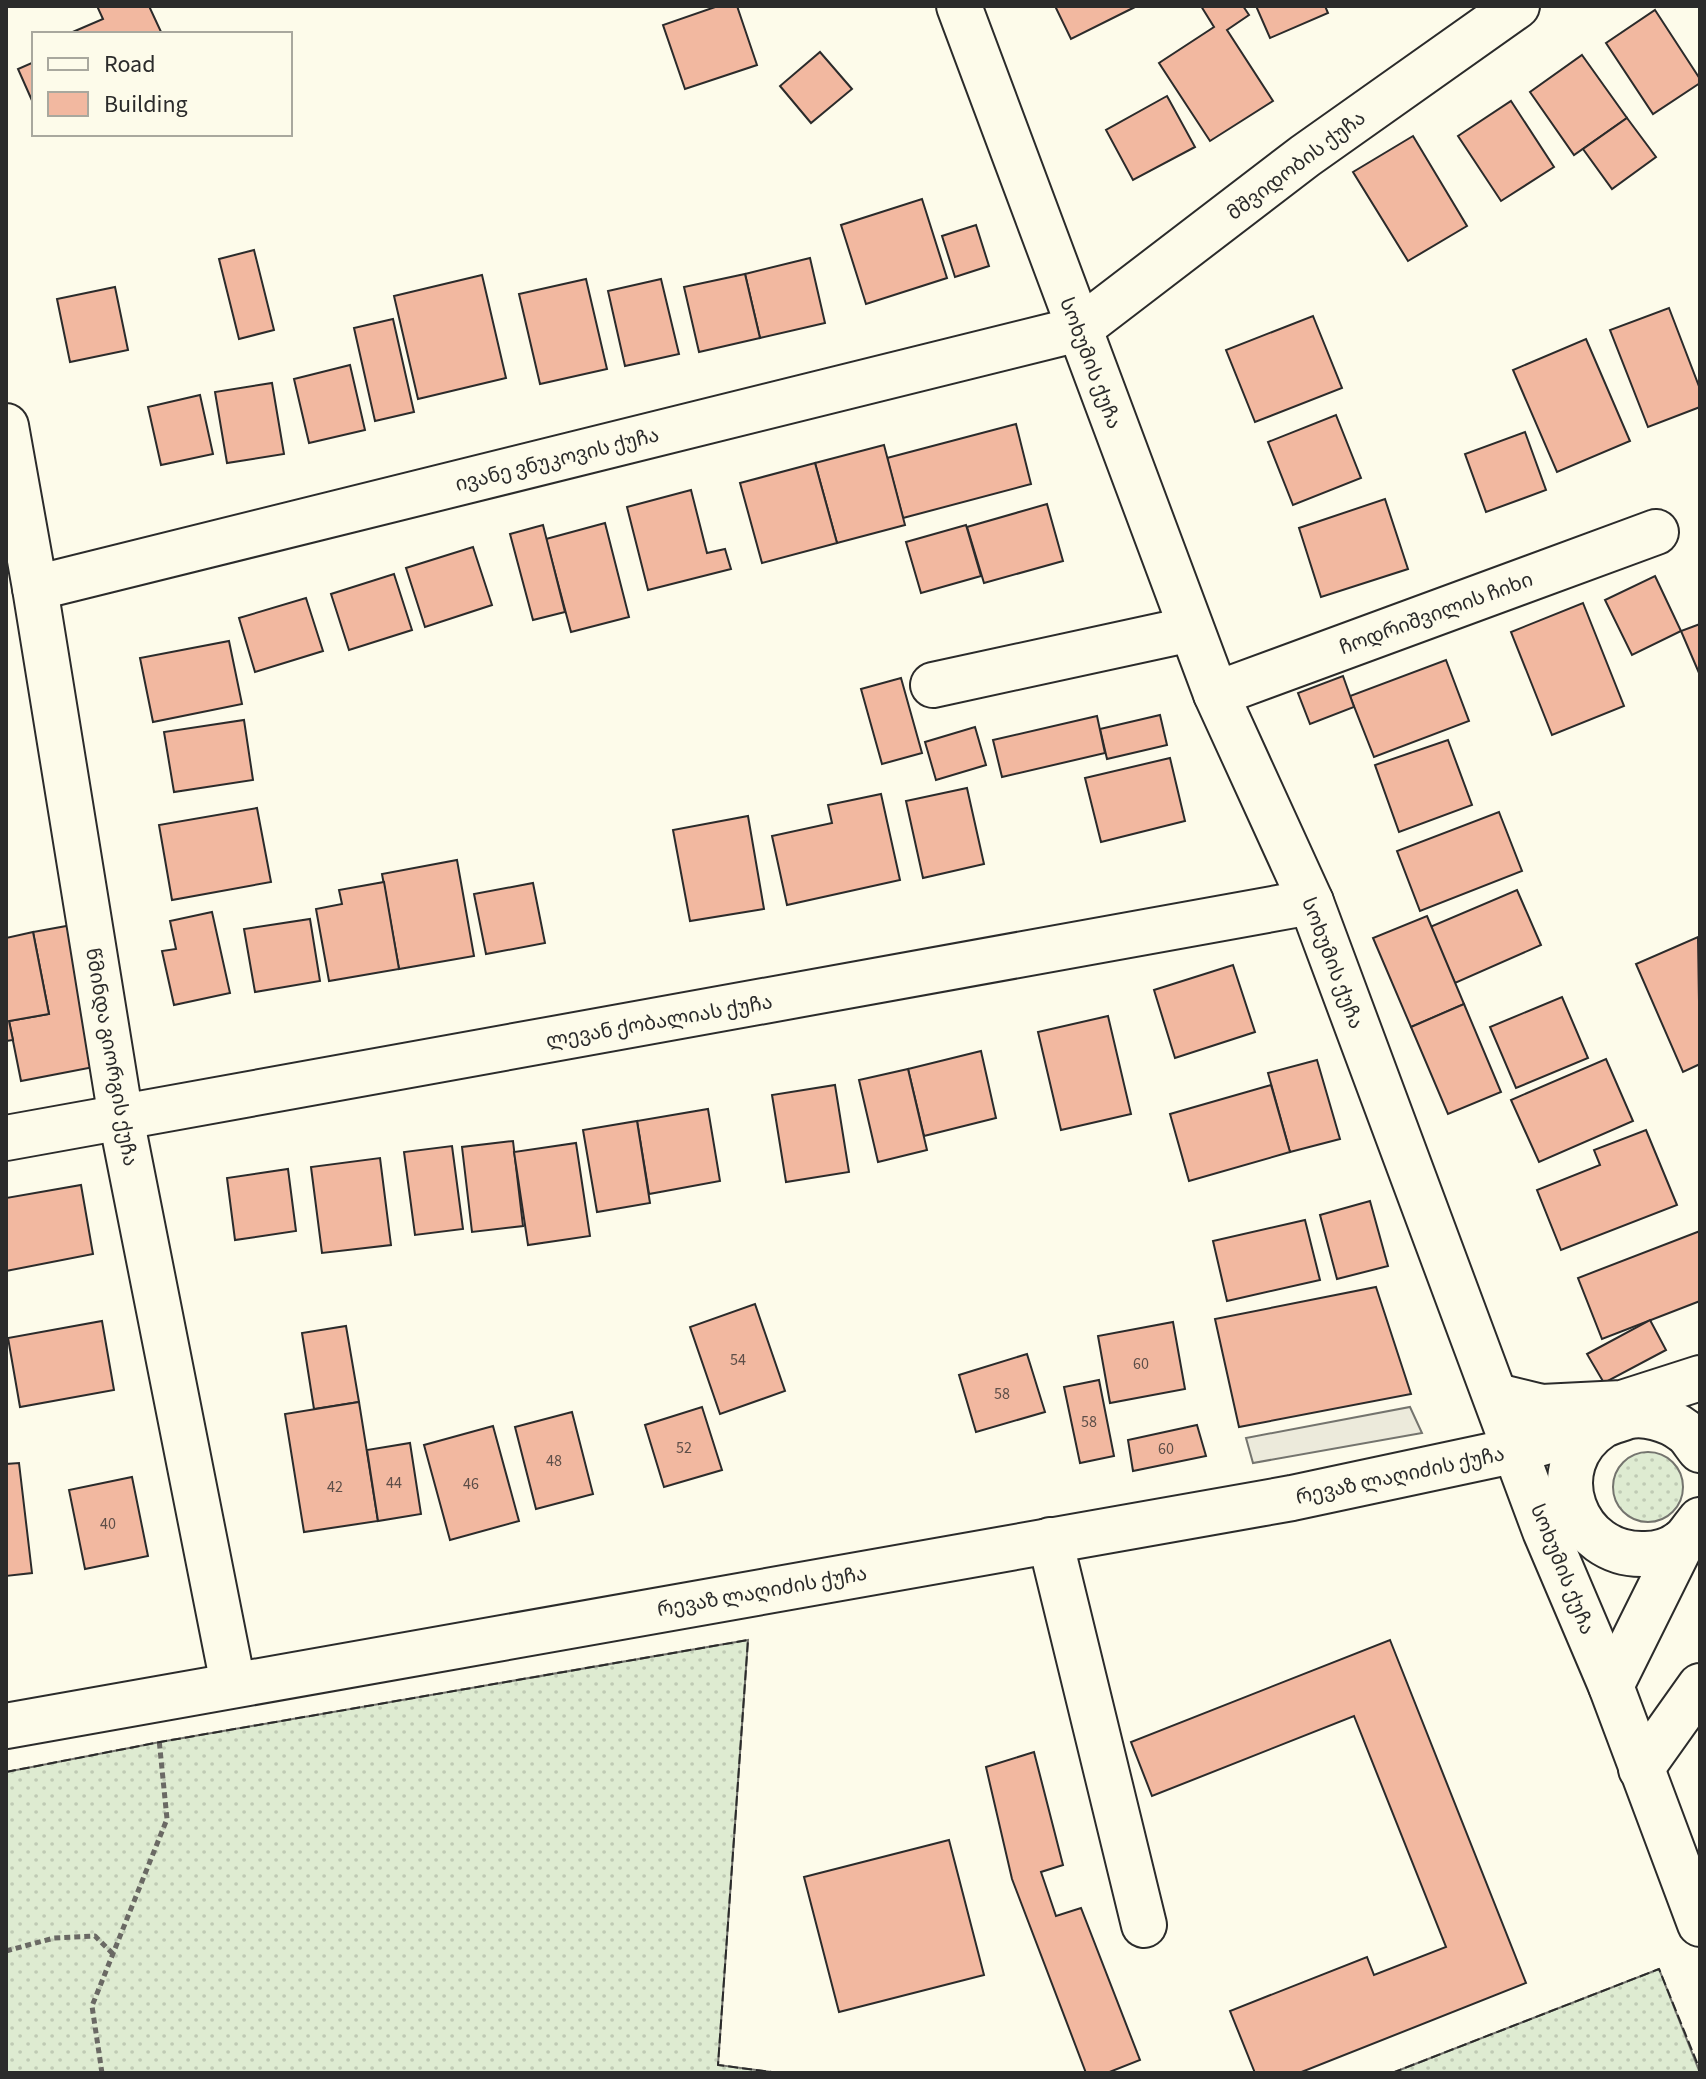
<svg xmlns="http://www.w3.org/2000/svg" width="1706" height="2079" font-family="'Source Sans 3','Noto Sans Georgian',sans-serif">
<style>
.grass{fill:url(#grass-dots);stroke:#74746e;stroke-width:2}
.parking{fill:#eceadb;stroke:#74746e;stroke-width:2}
.building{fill:#f2b8a0;stroke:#2b2b2b;stroke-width:2}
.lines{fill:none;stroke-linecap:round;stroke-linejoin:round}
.minor-casing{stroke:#2b2b2b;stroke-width:48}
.major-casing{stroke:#2b2b2b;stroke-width:48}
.highway-casing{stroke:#2b2b2b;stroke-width:48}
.path{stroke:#6a6964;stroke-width:5;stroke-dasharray:6 4;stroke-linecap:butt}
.minor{stroke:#fdfbea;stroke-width:44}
.major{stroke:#fdfbea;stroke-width:44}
.highway{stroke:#fdfbea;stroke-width:44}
.fence{stroke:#2b2b2b;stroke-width:2;stroke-dasharray:10 4;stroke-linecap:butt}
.labels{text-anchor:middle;stroke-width:6;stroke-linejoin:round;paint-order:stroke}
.number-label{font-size:16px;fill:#5d4e48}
.street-label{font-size:20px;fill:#2b2b2b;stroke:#fdfbea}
</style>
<defs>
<pattern id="grass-dots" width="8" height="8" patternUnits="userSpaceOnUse" patternTransform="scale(2)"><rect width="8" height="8" fill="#deebd1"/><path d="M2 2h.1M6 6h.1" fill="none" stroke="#bfcab4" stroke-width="1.8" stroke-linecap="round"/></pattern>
</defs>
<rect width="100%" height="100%" fill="#fdfbea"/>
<g class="grass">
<circle cx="1648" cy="1487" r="35"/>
<polygon points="748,1640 718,2065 779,2073 6,2073 6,1772 160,1742"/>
<polygon points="1659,1969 1700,2073 1392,2073"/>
</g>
<polygon class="parking" points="1410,1407 1422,1433 1253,1463 1246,1438"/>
<g class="building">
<polygon points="97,6 149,6 162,34 68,34 103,19"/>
<polygon points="718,6 737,6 757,65 685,89 663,25"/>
<polygon points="1055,6 1137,6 1071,39"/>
<polygon points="1201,6 1243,6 1249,15 1227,30 1273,101 1210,141 1159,63 1214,27"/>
<polygon points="1256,6 1325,6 1328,13 1270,38"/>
<polygon points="1655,10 1700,79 1700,83 1653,114 1606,43"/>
<polygon points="820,52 852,89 811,123 780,86"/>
<polygon points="1582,55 1627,118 1574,155 1530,92"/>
<polygon points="34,62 34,105 18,69"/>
<polygon points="1167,96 1195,147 1133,180 1106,130"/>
<polygon points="1511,101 1554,167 1501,201 1458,136"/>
<polygon points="1627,118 1656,157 1612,189 1583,149"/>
<polygon points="1413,136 1467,226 1408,261 1353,172"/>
<polygon points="922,199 947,278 866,304 841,225"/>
<polygon points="976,225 989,266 955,277 942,236"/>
<polygon points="254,250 274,330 239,339 219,259"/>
<polygon points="810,258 825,323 760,338 745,274"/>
<polygon points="745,274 760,338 699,352 684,287"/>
<polygon points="482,275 506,378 418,399 394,296"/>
<polygon points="586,279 607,369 540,384 519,294"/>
<polygon points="661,279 679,354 625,366 608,291"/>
<polygon points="115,287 128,350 70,362 57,299"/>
<polygon points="1669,308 1700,389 1700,407 1648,427 1610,330"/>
<polygon points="1313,316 1342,388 1255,422 1226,350"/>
<polygon points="393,319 414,412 375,421 354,328"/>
<polygon points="1586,339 1630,441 1557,472 1513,370"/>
<polygon points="350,365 365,430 309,443 294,379"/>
<polygon points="272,383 284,454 227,463 215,392"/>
<polygon points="200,395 213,454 161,465 148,407"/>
<polygon points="1336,415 1361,478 1293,505 1268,442"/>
<polygon points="1016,424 1031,484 903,518 887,458"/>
<polygon points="1525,432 1546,490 1486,512 1465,454"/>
<polygon points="884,445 905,525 837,543 815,463"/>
<polygon points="815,463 837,543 762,563 740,483"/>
<polygon points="691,490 707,553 725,549 731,569 648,590 627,507"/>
<polygon points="1385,499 1408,569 1321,597 1299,528"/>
<polygon points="1047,504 1063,561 984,583 967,527"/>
<polygon points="605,523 629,617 571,632 546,539"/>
<polygon points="543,525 565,612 533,620 510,534"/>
<polygon points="966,525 981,576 921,593 906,542"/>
<polygon points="473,547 492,605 425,627 406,568"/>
<polygon points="394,574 412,630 349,650 331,594"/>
<polygon points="1655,576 1681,631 1632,655 1605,600"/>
<polygon points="306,598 323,651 255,672 239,618"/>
<polygon points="1583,603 1624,706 1552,735 1511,632"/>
<polygon points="1700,624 1700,672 1699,673 1681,631"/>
<polygon points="229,641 242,704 153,722 140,658"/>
<polygon points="1446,660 1469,721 1374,757 1350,696"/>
<polygon points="1343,676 1354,707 1310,724 1298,693"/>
<polygon points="901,678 922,753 882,764 861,689"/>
<polygon points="1160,715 1167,745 1107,759 1100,729"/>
<polygon points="1097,716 1105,753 1002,777 993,740"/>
<polygon points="244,720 253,780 174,792 164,732"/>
<polygon points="975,727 986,765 936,780 925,742"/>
<polygon points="1448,740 1472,805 1399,832 1375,765"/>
<polygon points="1170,758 1185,821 1101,842 1085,778"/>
<polygon points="967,788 984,864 923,878 906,801"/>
<polygon points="881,794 900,880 787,905 772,836 832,823 828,805"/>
<polygon points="257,808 271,882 172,900 159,825"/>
<polygon points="1499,812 1522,871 1420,911 1397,851"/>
<polygon points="748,816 764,909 690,921 673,830"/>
<polygon points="457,860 474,956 399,969 382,874"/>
<polygon points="384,882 399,969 329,981 316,909 342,904 339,890"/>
<polygon points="533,883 545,943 486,954 474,894"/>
<polygon points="1517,890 1541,945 1455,983 1430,927"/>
<polygon points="212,912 230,993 174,1005 162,951 176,949 170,921"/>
<polygon points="1427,916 1464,1004 1411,1027 1373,938"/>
<polygon points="310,919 320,981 255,992 244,929"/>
<polygon points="72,925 99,1066 21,1081 9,1021 49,1014 33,932"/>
<polygon points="33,932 49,1014 9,1021 13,1040 6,1041 6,938"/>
<polygon points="1698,937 1700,1064 1683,1072 1636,964"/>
<polygon points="1233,965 1255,1032 1175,1058 1154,990"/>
<polygon points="1562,997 1588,1058 1516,1088 1490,1027"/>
<polygon points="1464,1004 1501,1092 1448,1114 1411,1027"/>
<polygon points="1108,1016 1131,1114 1061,1130 1038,1032"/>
<polygon points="981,1051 996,1118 924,1136 908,1069"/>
<polygon points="1606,1059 1633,1121 1539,1162 1511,1100"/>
<polygon points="1317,1060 1340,1139 1290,1152 1268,1073"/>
<polygon points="908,1069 927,1150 878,1162 859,1080"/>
<polygon points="835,1085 849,1172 786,1182 772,1095"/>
<polygon points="1271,1085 1290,1152 1189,1181 1170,1114"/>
<polygon points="708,1109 720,1181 649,1194 637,1121"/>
<polygon points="637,1121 650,1203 597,1212 583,1130"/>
<polygon points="1646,1130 1677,1205 1561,1250 1537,1190 1600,1165 1594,1150"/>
<polygon points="513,1141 523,1226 472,1232 462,1147"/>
<polygon points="576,1143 590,1236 528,1245 514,1152"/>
<polygon points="452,1146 463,1229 415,1235 404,1152"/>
<polygon points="380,1158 391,1245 322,1253 311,1167"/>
<polygon points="288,1169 296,1231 235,1240 227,1178"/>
<polygon points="81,1185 93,1254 6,1271 6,1198"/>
<polygon points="1370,1201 1388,1266 1337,1279 1320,1215"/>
<polygon points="1305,1220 1320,1280 1227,1301 1213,1241"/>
<polygon points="1700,1231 1700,1301 1602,1339 1578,1278"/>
<polygon points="1376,1287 1411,1394 1239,1427 1215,1319"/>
<polygon points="755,1304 785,1391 720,1414 690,1327"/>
<polygon points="1650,1320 1666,1350 1604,1383 1587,1354"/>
<polygon points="102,1321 114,1390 20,1407 8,1338"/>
<polygon points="1173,1322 1185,1389 1110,1403 1098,1336"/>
<polygon points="346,1326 359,1402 314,1409 302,1333"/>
<polygon points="1027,1354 1045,1412 976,1432 959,1375"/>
<polygon points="1099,1380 1114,1456 1080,1463 1064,1387"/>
<polygon points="359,1402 378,1521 304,1532 285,1414"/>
<polygon points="702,1407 722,1470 664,1487 645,1425"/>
<polygon points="572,1412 593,1494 536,1509 515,1427"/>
<polygon points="1197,1425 1206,1456 1133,1471 1128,1440"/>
<polygon points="493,1426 519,1521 450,1540 424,1445"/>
<polygon points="410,1443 421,1514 378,1521 367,1450"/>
<polygon points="19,1463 32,1573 6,1576 6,1464"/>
<polygon points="132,1477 148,1556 85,1569 69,1490"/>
<polygon points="1390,1640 1526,1983 1299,2073 1255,2073 1230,2011 1367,1957 1374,1975 1446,1947 1354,1716 1152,1796 1131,1742"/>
<polygon points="1034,1752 1063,1865 1041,1872 1056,1916 1081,1908 1140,2060 1107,2073 1086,2073 1012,1879 986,1767"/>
<polygon points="949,1840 984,1975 839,2012 804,1877"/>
</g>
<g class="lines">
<defs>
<g id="minor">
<polyline points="6,426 35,588 121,1118 233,1684"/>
<polyline points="35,588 1079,329 1305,156 1517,6"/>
<polyline points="933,685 1191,629"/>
<polyline points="1216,694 1656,532"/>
<polyline points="6,1138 1311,902"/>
<polyline points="1050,1540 1144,1925"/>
<polyline points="6,1726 1292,1498 1517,1450"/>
<polyline points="1641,1769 1700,1686"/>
</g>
<g id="major">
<polyline points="1497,1396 1542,1407 1622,1403 1700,1378"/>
<polyline points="1517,1450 1603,1425"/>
<path d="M1700 1450C1695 1444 1690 1435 1684 1431 1669 1419 1643 1412 1626 1417 1618 1420 1609 1422 1602 1426 1541 1466 1574 1557 1645 1554 1659 1554 1674 1549 1685 1539 1690 1534 1695 1526 1700 1520"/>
<polyline points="1611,1686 1683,1541"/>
</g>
<polyline id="highway" points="959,6 1216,694 1311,902 1545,1531 1611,1686 1700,1924"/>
</defs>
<use href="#minor" class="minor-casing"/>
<use href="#major" class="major-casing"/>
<use href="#highway" class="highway-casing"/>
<g class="path">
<polyline points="6,1951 54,1938 95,1936 113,1954"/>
<polyline points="102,2073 92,2006 167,1819 159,1739"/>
</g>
<use href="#minor" class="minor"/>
<use href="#major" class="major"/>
<use href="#highway" class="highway"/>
<g class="fence">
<polyline points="6,1772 160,1742 748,1640 718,2065 779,2073"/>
<polyline points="1392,2073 1659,1969 1700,2070"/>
</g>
</g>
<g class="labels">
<g class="number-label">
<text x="738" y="1365">54</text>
<text x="1141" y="1369">60</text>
<text x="1002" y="1399">58</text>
<text x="1089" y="1427">58</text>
<text x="684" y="1453">52</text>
<text x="1166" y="1454">60</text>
<text x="554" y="1466">48</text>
<text x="394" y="1488">44</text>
<text x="471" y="1489">46</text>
<text x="335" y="1492">42</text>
<text x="108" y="1529">40</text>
</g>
<g class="street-label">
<text transform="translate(1296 165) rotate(-37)" y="7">მშვიდობის ქუჩა</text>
<text transform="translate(1091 363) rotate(69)" y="7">სოხუმის ქუჩა</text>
<text transform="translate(557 459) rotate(-14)" y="7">ივანე ვნუკოვის ქუჩა</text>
<text transform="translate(1436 613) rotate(-20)" y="7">ჩოდრიშვილის ჩიხი</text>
<text transform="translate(1333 963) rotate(69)" y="7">სოხუმის ქუჩა</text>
<text transform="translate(659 1021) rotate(-10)" y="7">ლევან ქობალიას ქუჩა</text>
<text transform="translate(112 1057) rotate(80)" y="7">წმინდა გიორგის ქუჩა</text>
<text transform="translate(1400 1475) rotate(-12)" y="7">რევაზ ლაღიძის ქუჩა</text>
<text transform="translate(1563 1569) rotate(68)" y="7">სოხუმის ქუჩა</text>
<text transform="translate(762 1591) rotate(-10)" y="7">რევაზ ლაღიძის ქუჩა</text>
</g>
</g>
<rect width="1706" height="2079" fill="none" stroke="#2b2b2b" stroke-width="16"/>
<rect x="32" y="32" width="260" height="104" fill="#fdfbea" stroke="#a9a89e" stroke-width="2"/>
<rect x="48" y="58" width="40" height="12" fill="#fdfbea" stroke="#a9a89e" stroke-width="2"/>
<text x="104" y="72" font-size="24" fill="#2b2b2b">Road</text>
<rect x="48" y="92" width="40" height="24" fill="#f2b8a0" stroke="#a9a89e" stroke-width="2"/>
<text x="104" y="112" font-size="24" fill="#2b2b2b">Building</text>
</svg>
